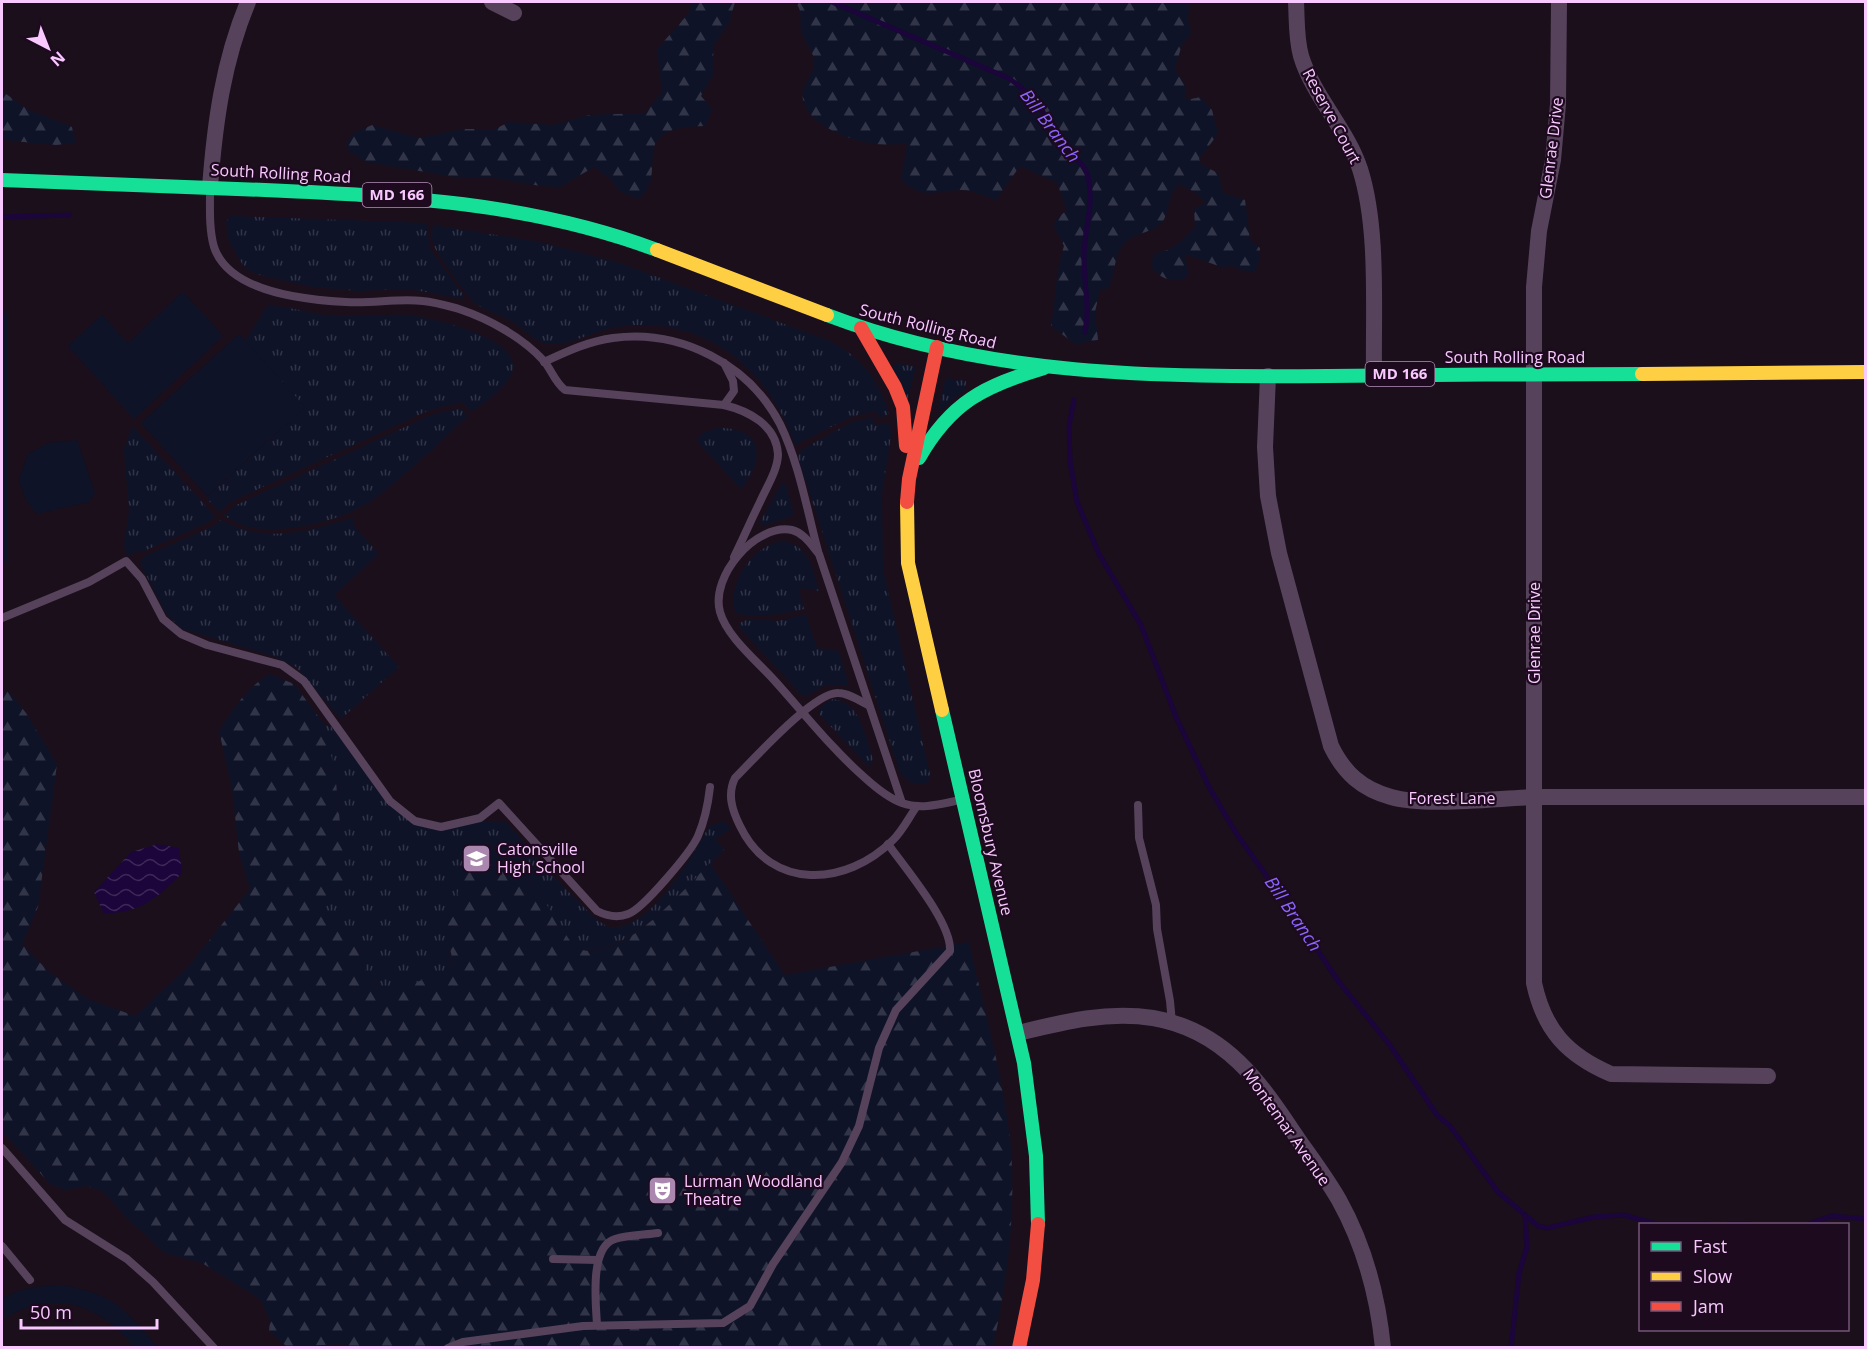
<svg xmlns="http://www.w3.org/2000/svg" width="1867" height="1349" font-family="'Open Sans',sans-serif">
<style>
.grass{fill:url(#grass-tufts)}
.forest{fill:url(#forest-firs)}
.park{fill:#0e1328}
.water{fill:url(#water-waves)}
.lines{fill:none;stroke-linecap:round;stroke-linejoin:round}
.stream{stroke:#1b053b;stroke-width:5}
.lane{stroke:#57425c;stroke-width:8}
.street{stroke:#57425c;stroke-width:16}
.fast{stroke:#16e098;stroke-width:14}
.slow{stroke:#ffcf43;stroke-width:14}
.jam{stroke:#f24e42;stroke-width:14}
.labels{text-anchor:middle;stroke-width:4.5;stroke-linejoin:round;paint-order:stroke}
.shield{fill:#1e0a1f;stroke:#b78fbc;stroke-width:1.5}
.shield-label{font-size:15px;font-weight:bold;fill:#f8c8ff}
.street-label{font-size:16px;fill:#f8c8ff;stroke:#1e0a1f}
.poi-label{font-size:16px;fill:#f8c8ff;stroke:#1e0a1f;text-anchor:start}
.water-label{font-size:18px;font-style:italic;fill:#8967ff;stroke:#1e0a1f}
</style>
<defs>
<pattern id="grass-tufts" width="24" height="20" patternUnits="userSpaceOnUse" patternTransform="scale(1.5)"><rect width="24" height="20" fill="#0e1328"/><path d="M3 7l-1-3M5 7V3M7 7l1-3M15 17l-1-3M17 17v-4M19 17l1-3" fill="none" stroke="#323448"/></pattern>
<pattern id="forest-firs" width="22" height="20" patternUnits="userSpaceOnUse" patternTransform="scale(1.5)"><rect width="22" height="20" fill="#0e1328"/><path d="M5 1l3.5 6h-7zM16 11l3.5 6h-7z" fill="#323448"/></pattern>
<pattern id="water-waves" width="16" height="10" patternUnits="userSpaceOnUse" patternTransform="scale(1.5)"><rect width="16" height="10" fill="#1b053b"/><path d="M0 5q4-4 8 0t8 0" fill="none" stroke="#3d2858"/></pattern>
</defs>
<rect width="100%" height="100%" fill="#1a0f1a"/>
<g class="grass">
<polygon points="230,216 427,223 430,249 465,297 463,299 410,289 358,291 312,287 259,275 245,268 239,259 229,241 226,222"/>
<path d="M433 225 540 242 620 263 827 340C860 355 879 380 889 414L879 418 876 411 851 417 795 445C768 367 703 314 617 327 595 330 573 345 551 344 536 343 527 332 516 324 504 315 486 312 475 303 467 296 439 257 435 248 431 240 432 232 433 225Z"/>
<path d="M267 306C286 305 307 313 327 315 353 318 379 314 405 315 428 316 512 336 513 365 514 384 485 401 472 412L462 402 427 411 230 502 220 512 206 498 305 407 245 341Z"/>
<polygon points="897,363 916,367 907,401 892,368"/>
<polygon points="946,378 966,381 966,389 938,412"/>
<path d="M460 408 468 416C437 444 407 475 374 499 344 521 280 536 245 526 238 524 231 519 224 516L234 506 431 415Z"/>
<path d="M873 417 875 425 890 423 891 436 882 493 883 569 930 774V781C918 788 905 782 899 770L798 457 801 450 852 422Z"/>
<polygon points="132,426 215,516 209,522 142,552 139,550 127,556 124,544 129,510 124,450"/>
<path d="M717 428C762 427 767 457 741 489L696 440 703 433Z"/>
<polygon points="782,483 786,485 794,515 764,526 760,522"/>
<path d="M353 518 354 526 379 554 334 595 399 667 341 719 296 667 276 657 180 628 165 612 140 563 145 556 214 526 220 520C269 544 303 532 353 518Z"/>
<path d="M781 541C809 544 813 569 819 591L804 588 799 590 804 609C789 613 747 620 735 612 728 582 752 547 781 541Z"/>
<polygon points="806,614 817,648 839,651 849,686 825,685 808,695 802,695 739,627 741,622 750,619 778,621"/>
<path d="M833 699C861 702 865 737 873 759L869 767 819 714 821 706Z"/>
<path d="M324 724 342 732 390 801 415 821 441 827 470 820 506 822C522 839 594 925 610 927 648 934 694 854 709 826L724 821 731 829 715 839 724 850C695 879 619 969 574 947L535 887 488 841 449 953 453 961 443 973 384 993 366 972 361 950 328 924 323 910V900L340 887 345 874 335 773Z"/>
</g>
<g class="forest">
<path d="M691 2H735L729 23 713 46 714 73 701 96 712 109 706 126C622 127 672 169 639 199L619 191 611 179 594 167 560 187 540 186 490 177H455L366 162 347 150 348 140 354 133 372 125 419 138 463 129H495L509 122 553 125 589 115 645 113 662 92 657 49 689 13Z"/>
<path d="M794 2H1189L1188 20 1191 34 1182 44 1175 69 1186 87V100L1201 97 1212 110 1218 134 1199 159 1202 165 1218 173 1223 193 1245 200 1250 240 1260 248V259L1255 272 1241 270 1231 265 1224 268 1185 254 1188 277C1171 283 1163 280 1152 268L1153 254C1173 250 1182 242 1195 226L1194 209 1205 203 1199 195 1180 184C1167 192 1171 209 1163 221 1154 234 1135 231 1124 244 1113 256 1116 274 1108 288L1100 290 1095 312 1098 340 1075 344 1051 326C1056 298 1055 273 1064 246L1054 226 1056 219 1067 210 1057 183 1020 166 996 200C985 196 971 189 959 190 935 192 921 199 901 180L907 144C896 144 885 145 874 144 852 141 807 125 803 100 800 87 811 78 814 66 816 52 804 43 801 31 799 21 804 9 794 2Z"/>
<polygon points="2,91 27,109 72,127 75,143 56,145 2,140"/>
<path d="M270 674 294 684 324 724 335 773 345 874 341 887 323 900C323 933 345 927 360 949 364 955 363 964 366 971 370 979 378 986 384 993L443 973 453 962 446 931 472 846 475 839 483 838 535 887 574 947C618 969 682 891 710 863L785 975 969 942C984 1010 1004 1078 1011 1148 1016 1216 1007 1281 993 1347L354 1348 341 1344 287 1347 269 1331 270 1320 260 1299 202 1263 165 1253 126 1217 103 1191 86 1186 66 1190 50 1184 2 1131V691L9 692 26 713 57 764 38 907 22 944 49 972 88 999 135 1016 188 967 250 889 239 853 232 788 219 731C234 708 246 688 270 674Z"/>
</g>
<g class="park">
<polygon points="183,292 223,336 134,419 68,346 102,315 128,343"/>
<rect x="2" y="312" width="5" height="250"/>
<polygon points="239,334 305,407 207,496 141,423"/>
<polygon points="77,440 95,493 89,502 36,514 26,500 19,480 28,454 48,443"/>
<path d="M62 1285C113 1294 125 1308 157 1347H134C98 1303 53 1288 2 1320V1299C20 1287 41 1286 62 1285Z"/>
</g>
<path class="water" d="M158 844 179 848 182 873C155 900 144 911 104 914L94 892 131 852Z"/>
<g class="lines">
<g class="stream">
<path d="M832 2 1008 78C1038 97 1052 127 1073 155 1079 163 1086 166 1088 177 1095 204 1083 232 1084 259 1084 284 1090 307 1085 332"/>
<polyline points="2,217 69,215"/>
<polyline points="1074,400 1069,426 1070,461 1077,502 1099,554 1141,625 1176,717 1210,789 1236,833 1268,878 1281,891 1293,914 1339,982 1389,1044 1437,1115 1450,1126 1498,1192 1538,1226 1547,1228 1594,1217 1624,1215 1656,1224 1707,1224"/>
<polyline points="1728,1224 1749,1224"/>
<polyline points="1808,1224 1832,1216 1866,1219"/>
<polyline points="1511,1348 1519,1273 1527,1247 1525,1215"/>
</g>
<g class="lane">
<path d="M210 192C210 210 209 229 214 247 229 292 305 300 346 302 372 304 397 298 423 301 435 302 448 306 459 309 489 319 522 337 544 361 552 371 555 382 565 390L724 405C749 411 776 425 778 454 778 470 766 488 760 502 751 520 743 539 734 557"/>
<path d="M544 362C566 352 589 341 613 338 680 329 749 364 780 424 799 463 807 510 818 551"/>
<polyline points="724,405 734,391 733,381 724,363"/>
<path d="M2 618 89 582 126 561 142 579 163 619 181 634 207 645 282 665 304 681 390 801 415 821 441 827 480 818 499 803 597 911C607 916 618 918 628 914 643 909 691 852 698 836 705 820 708 805 710 787"/>
<path d="M868 705C859 700 848 693 838 693 814 692 754 759 735 778 727 794 732 810 740 826 771 891 846 887 893 840 903 830 909 817 917 806"/>
<path d="M902 803 819 554C812 546 804 533 792 530 756 523 710 576 720 612 727 637 757 661 774 680 803 712 831 748 864 777 875 787 888 798 902 803 921 810 941 804 960 800"/>
<polyline points="1138,805 1139,838 1156,905 1157,929 1170,1001 1172,1023"/>
<polyline points="2,1148 65,1220 127,1259 153,1282 214,1348"/>
<polyline points="2,1246 30,1280"/>
<polyline points="553,1259 598,1260"/>
<path d="M597 1325C596 1304 589 1247 615 1239 628 1235 644 1235 658 1233"/>
<path d="M448 1348 463 1342 583 1326 723 1323 750 1306 773 1264 842 1162 859 1126 879 1048 896 1010 950 951C952 923 905 868 888 844"/>
</g>
<g class="street">
<polyline points="492,2 514,13"/>
<path d="M1296 2C1297 20 1296 38 1301 56 1313 96 1347 129 1360 169 1379 228 1373 311 1374 374"/>
<path d="M1559 2 1558 104 1553 160 1539 231 1534 287V983C1544 1030 1567 1055 1611 1074L1768 1076"/>
<path d="M210 187C215 122 223 62 248 2"/>
<path d="M1268 376 1265 447 1268 496 1279 553 1331 746C1344 773 1362 789 1391 797 1427 807 1498 798 1537 797 1646 796 1756 797 1866 797"/>
<path d="M1018 1033C1063 1022 1106 1011 1153 1018 1225 1030 1261 1083 1298 1139 1312 1159 1327 1179 1339 1200 1364 1245 1378 1297 1383 1348"/>
</g>
<g class="fast">
<path d="M2 180C90 183 177 187 265 190 399 196 530 202 657 250"/>
<path d="M827 315C990 377 1157 377 1328 376 1433 375 1537 374 1642 374"/>
<path d="M919 458C951 402 984 386 1044 368"/>
<polyline points="942,710 1024,1063 1036,1156 1038,1224"/>
</g>
<g class="slow">
<polyline points="657,250 827,315"/>
<polyline points="1642,374 1866,372"/>
<polyline points="907,502 908,563 942,710"/>
</g>
<g class="jam">
<polyline points="861,328 895,387 903,407 906,446"/>
<polyline points="907,502 909,479 937,347"/>
<polyline points="1019,1348 1033,1280 1038,1224"/>
</g>
</g>
<defs>
<symbol id="school-square" viewBox="-11 -11 22 22"><rect x="-9" y="-9" width="18" height="18" rx="4" fill="#aa87af" stroke="#1e0a1f"/><path d="M0-5L7-2L0 1L-7-2ZM-4 1L0 2.5L4 1V4Q0 6-4 4Z" fill="#fff"/></symbol>
<symbol id="theatre-square" viewBox="-11 -11 22 22"><rect x="-9" y="-9" width="18" height="18" rx="4" fill="#aa87af" stroke="#1e0a1f"/><path d="M-5-5.5Q0-4 5-5.5V0Q5 5 0 6Q-5 5-5 0ZM-3.3-2.5H-1v1.5H-3.3ZM1-2.5H3.3v1.5H1ZM-2.8 1Q0 5.5 2.8 1Z" fill="#fff"/></symbol>
</defs>
<g fill-rule="evenodd">
<use href="#school-square" x="460" y="842" width="33" height="33"/>
<use href="#theatre-square" x="646" y="1174" width="33" height="33"/>
</g>
<g class="labels">
<g class="shield">
<rect x="362.5" y="183" width="69" height="24" rx="4.5"/>
<rect x="1365.5" y="362" width="69" height="24" rx="4.5"/>
</g>
<g class="shield-label">
<text x="397" y="200">MD 166</text>
<text x="1400" y="379">MD 166</text>
</g>
<g class="street-label">
<text transform="translate(1332 116) rotate(62)" y="6">Reserve Court</text>
<text transform="translate(1551 148) rotate(-83)" y="6">Glenrae Drive</text>
<text transform="translate(281 173) rotate(3)" y="6">South Rolling Road</text>
<text transform="translate(928 326) rotate(14)" y="6">South Rolling Road</text>
<text x="1515" y="363">South Rolling Road</text>
<text transform="translate(1534 633) rotate(-90)" y="6">Glenrae Drive</text>
<text x="1452" y="804">Forest Lane</text>
<text transform="translate(991 842) rotate(77)" y="6">Bloomsbury Avenue</text>
<text transform="translate(1287 1127) rotate(55)" y="6">Montemar Avenue</text>
</g>
<g class="poi-label">
<text x="497" y="855">Catonsville<tspan x="497" dy="18">High School</tspan></text>
<text x="684" y="1187">Lurman Woodland<tspan x="684" dy="18">Theatre</tspan></text>
</g>
<g class="water-label">
<text transform="translate(1050 126) rotate(53)" y="6">Bill Branch</text>
<text transform="translate(1293 914) rotate(56)" y="6">Bill Branch</text>
</g>
</g>
<rect width="1867" height="1349" fill="none" stroke="#f8c8ff" stroke-width="6"/>
<rect x="1639" y="1223" width="210" height="108" fill="#1e0a1f" stroke="#755679" stroke-width="1.5"/>
<rect x="1651" y="1242" width="30" height="9" fill="#16e098" stroke="#755679" stroke-width="1.5"/>
<text x="1693" y="1253" font-size="18" fill="#f8c8ff">Fast</text>
<rect x="1651" y="1272" width="30" height="9" fill="#ffcf43" stroke="#755679" stroke-width="1.5"/>
<text x="1693" y="1283" font-size="18" fill="#f8c8ff">Slow</text>
<rect x="1651" y="1302" width="30" height="9" fill="#f24e42" stroke="#755679" stroke-width="1.5"/>
<text x="1693" y="1313" font-size="18" fill="#f8c8ff">Jam</text>
<g transform="translate(48 48) rotate(138)" stroke="#1e0a1f" stroke-width="4.5" paint-order="stroke">
<path d="M0-4.5L10 22L0 15L-10 22Z" fill="#f8c8ff"/>
<text y="-9" font-size="16" font-weight="bold" text-anchor="middle" fill="#f8c8ff">N</text>
</g>
<path d="M21 1319v9h136v-9" fill="none" stroke="#f8c8ff" stroke-width="3"/>
<text x="30" y="1319" font-size="18" fill="#f8c8ff" stroke="#1e0a1f" stroke-width="4.5" paint-order="stroke">50 m</text>
</svg>
